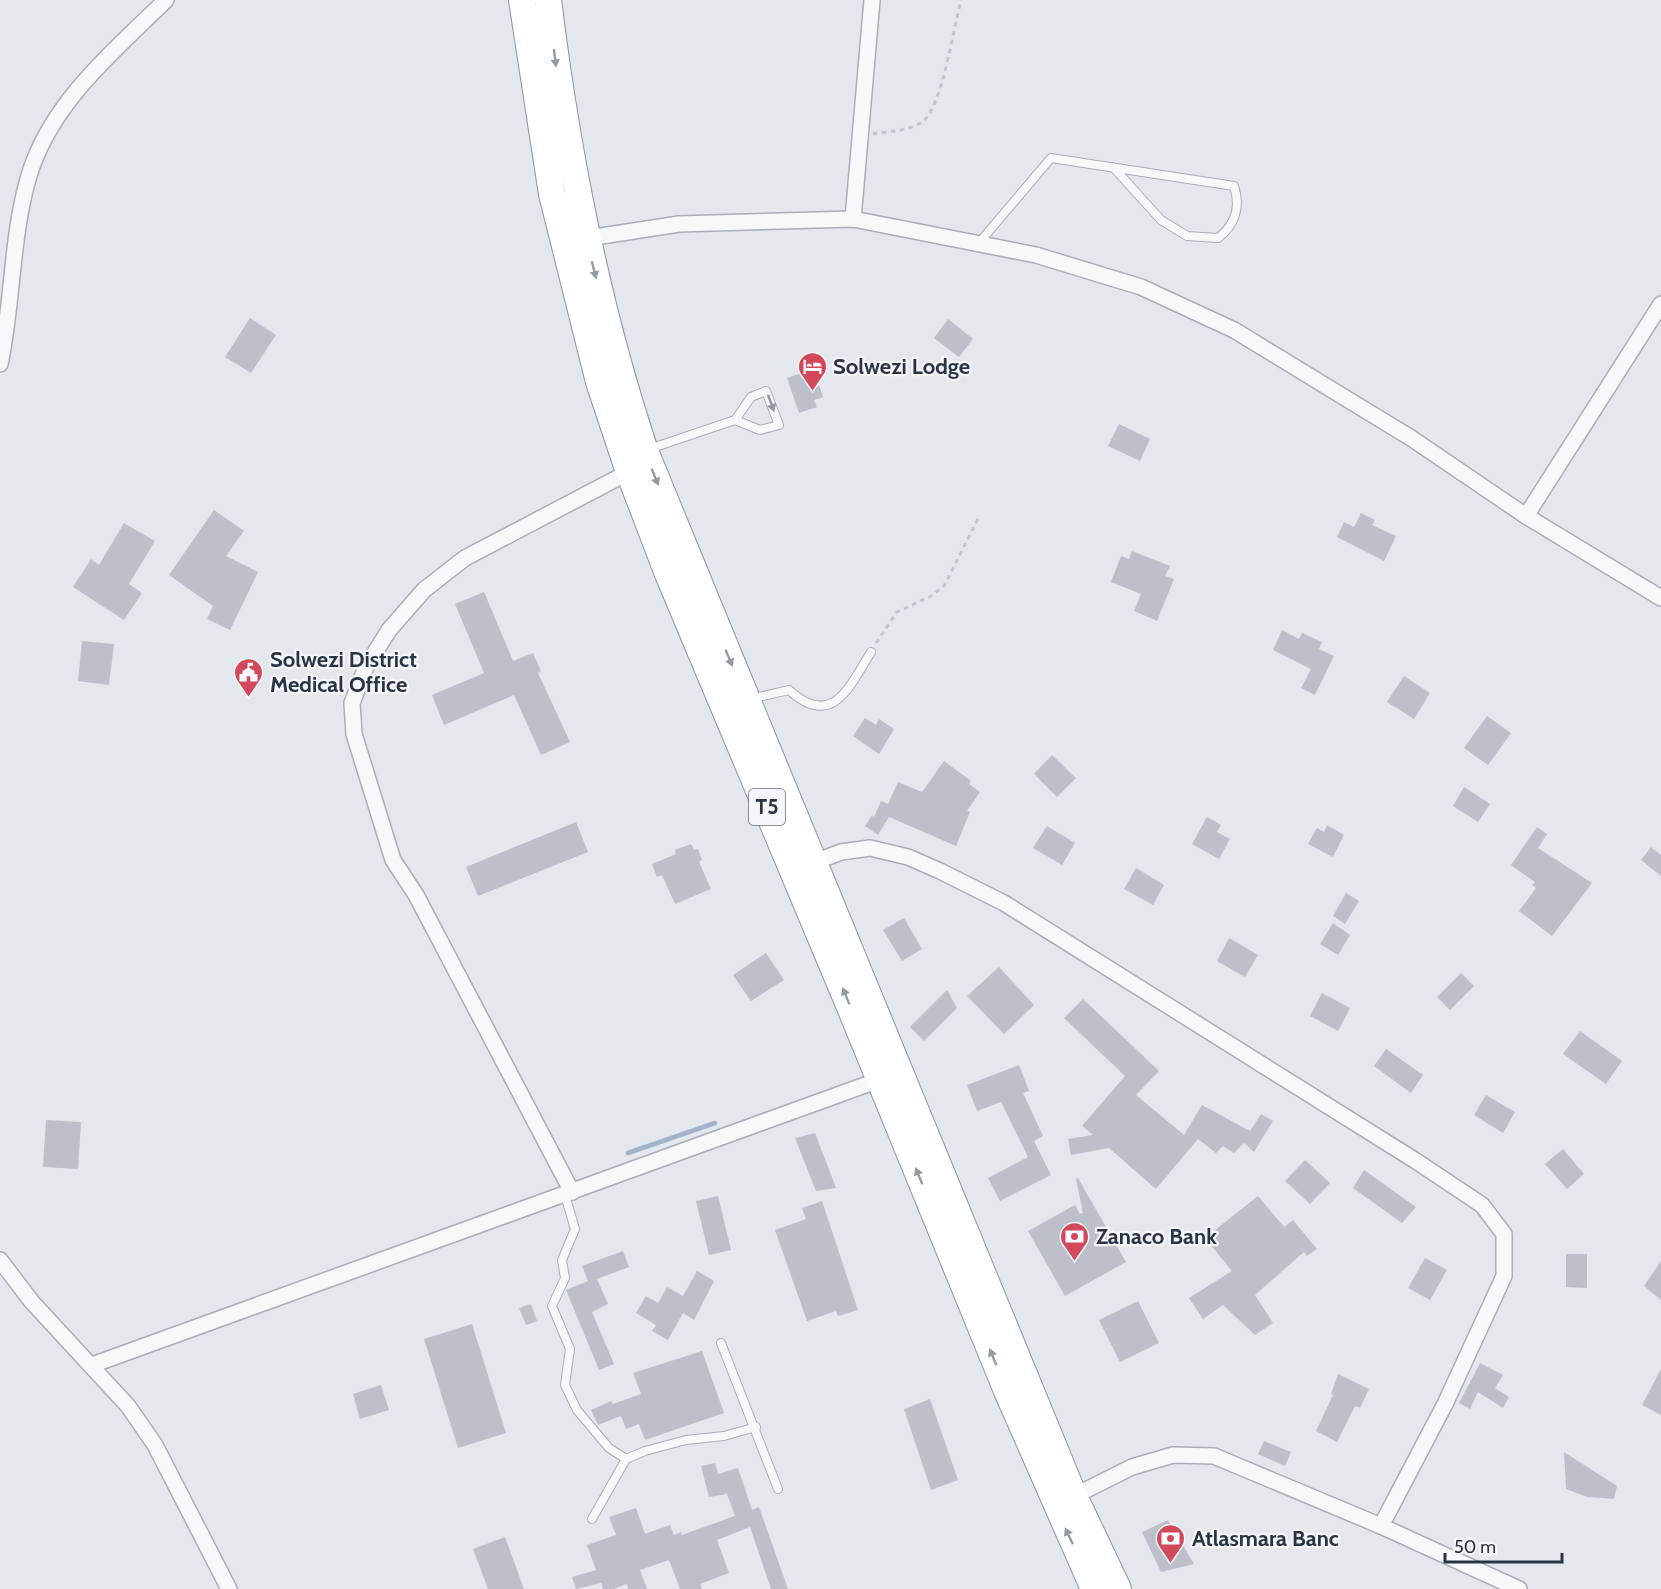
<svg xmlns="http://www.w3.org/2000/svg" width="1661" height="1589" font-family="Cabin,sans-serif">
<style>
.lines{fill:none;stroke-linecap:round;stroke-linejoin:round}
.stream{stroke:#9fb4cc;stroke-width:4.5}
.building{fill:#bbc0ca}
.service-casing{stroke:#a9aeb7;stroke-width:10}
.minor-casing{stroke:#a9aeb7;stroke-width:18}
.trunk-casing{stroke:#8b94a3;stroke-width:28}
.path{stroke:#c2c5cb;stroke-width:3;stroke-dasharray:4.5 4.5;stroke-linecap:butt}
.service{stroke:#f7f8fa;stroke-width:8}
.minor{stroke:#f7f8fa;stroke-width:15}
.trunk{stroke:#fff;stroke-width:26}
.oneway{fill:#959aa2}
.oneway2{fill:#9196a0}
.labels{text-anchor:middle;stroke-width:4.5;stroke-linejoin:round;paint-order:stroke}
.shield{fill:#f4f6f9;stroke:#676e7b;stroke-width:1.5}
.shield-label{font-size:21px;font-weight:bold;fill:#2b3445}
.poi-label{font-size:22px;font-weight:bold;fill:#2b3445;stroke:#f4f6f9;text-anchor:start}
</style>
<rect width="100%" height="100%" fill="#e4e7ec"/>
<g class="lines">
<polyline class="stream" points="628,1153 715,1123"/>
</g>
<g class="building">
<polygon points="250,318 276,335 251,373 225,357"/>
<polygon points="948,319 973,339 959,357 934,338"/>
<polygon points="807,371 813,387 819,385 823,397 814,400 817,407 799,413 787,378"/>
<polygon points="1119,424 1150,439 1140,461 1108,446"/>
<polygon points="214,510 244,531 226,556 258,572 230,630 207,619 213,606 169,575"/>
<polygon points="1361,513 1375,520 1372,525 1396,536 1384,561 1337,537 1344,522 1354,527"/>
<polygon points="124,523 155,541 129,584 142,593 124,620 73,587 91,559 99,565"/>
<polygon points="1132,551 1170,566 1165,576 1174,579 1157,621 1134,611 1141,594 1111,582 1121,556 1129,559"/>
<polygon points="484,592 513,661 533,653 541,671 538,673 570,742 541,755 514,695 444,725 432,695 484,673 455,604"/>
<polygon points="1282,630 1299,639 1302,633 1322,642 1319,649 1334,656 1315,695 1301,688 1311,669 1273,650"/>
<polygon points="82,641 114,644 109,685 78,681"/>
<polygon points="1404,676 1430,693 1414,719 1387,702"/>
<polygon points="1487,716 1511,733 1488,765 1464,748"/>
<polygon points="865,718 876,725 879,719 894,729 879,754 853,736"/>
<polygon points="1052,755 1076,778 1057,797 1034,774"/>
<polygon points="944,761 971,781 969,784 980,792 967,811 970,812 956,846 889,817 878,835 865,826 872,815 874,817 881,801 888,804 898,782 922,792"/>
<polygon points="1464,787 1490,804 1478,822 1453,806"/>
<polygon points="1207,817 1221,825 1217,832 1230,839 1219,859 1192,844"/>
<polygon points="576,822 588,852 478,896 466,867"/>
<polygon points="1327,825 1344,835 1333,857 1308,844 1317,828 1324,832"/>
<polygon points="1047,826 1075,843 1062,865 1033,848"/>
<polygon points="1537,827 1547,834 1538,848 1592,883 1552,936 1519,911 1536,888 1532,885 1535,882 1511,865"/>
<polygon points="691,844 694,850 698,849 702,860 699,862 711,889 675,904 662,875 657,877 652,864 676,854 675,850"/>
<polygon points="1651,847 1661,855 1661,876 1641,860"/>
<polygon points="1136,868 1164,885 1153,905 1124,889"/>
<polygon points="1346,893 1359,901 1345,924 1333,916"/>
<polygon points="904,918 922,949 902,961 883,930"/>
<polygon points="1333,923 1350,935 1338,955 1320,944"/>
<polygon points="1229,938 1258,955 1245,977 1217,961"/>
<polygon points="766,953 784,980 751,1001 733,975"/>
<polygon points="999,967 1034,1005 1004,1034 967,996"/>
<polygon points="1461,973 1474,986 1450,1010 1437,997"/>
<polygon points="947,990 957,1008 924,1041 910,1027"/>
<polygon points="1322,993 1350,1008 1338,1031 1310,1016"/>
<polygon points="1083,999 1159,1071 1136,1095 1184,1135 1202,1105 1250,1131 1261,1114 1273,1121 1254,1152 1244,1143 1234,1153 1223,1146 1216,1153 1198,1139 1156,1189 1109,1148 1071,1155 1068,1139 1093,1135 1082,1126 1125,1076 1064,1018"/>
<polygon points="1580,1031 1622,1061 1606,1084 1563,1054"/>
<polygon points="1386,1049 1423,1075 1411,1093 1374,1066"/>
<polygon points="1019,1065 1029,1091 1023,1093 1043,1136 1034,1141 1051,1175 1000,1201 988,1178 1028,1157 1001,1102 977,1111 967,1085"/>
<polygon points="1486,1095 1515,1112 1503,1133 1474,1115"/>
<polygon points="46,1120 81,1122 78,1169 43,1167"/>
<polygon points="815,1133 836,1188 816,1191 795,1138"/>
<polygon points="1563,1149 1584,1174 1567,1189 1545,1164"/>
<polygon points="1305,1160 1330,1183 1310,1204 1285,1181"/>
<polygon points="1364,1170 1416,1207 1402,1223 1353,1188"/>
<polygon points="1078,1178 1126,1262 1065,1296 1028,1231 1075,1205 1080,1214 1083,1213 1076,1179"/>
<polygon points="718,1196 731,1250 709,1255 696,1201"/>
<polygon points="1258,1196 1284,1227 1293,1220 1317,1249 1307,1256 1304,1252 1255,1295 1273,1323 1255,1335 1223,1305 1203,1319 1189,1298 1232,1271 1205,1238"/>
<polygon points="822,1201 858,1310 838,1316 836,1311 807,1321 775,1230 806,1219 802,1208"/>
<polygon points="623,1251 629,1267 597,1279 608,1304 592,1312 614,1364 599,1370 566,1290 588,1281 582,1266"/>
<polygon points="1566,1254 1587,1254 1587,1288 1566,1287"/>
<polygon points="1425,1258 1447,1270 1430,1300 1408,1288"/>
<polygon points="1661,1261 1661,1300 1644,1286"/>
<polygon points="697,1271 714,1281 694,1320 683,1313 668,1340 652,1331 656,1325 636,1313 646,1296 658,1303 667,1287 683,1296"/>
<polygon points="1138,1301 1159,1343 1120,1362 1099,1320"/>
<polygon points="531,1304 537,1321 526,1325 519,1308"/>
<polygon points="472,1324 506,1433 458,1448 424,1339"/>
<polygon points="702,1351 724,1413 645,1440 639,1424 626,1429 621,1416 598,1425 591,1410 611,1401 613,1404 641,1394 633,1373"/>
<polygon points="1480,1363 1503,1375 1495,1388 1509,1397 1503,1408 1478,1392 1470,1409 1459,1403"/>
<polygon points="1661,1369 1661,1415 1642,1405"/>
<polygon points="1338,1374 1369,1389 1360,1408 1355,1406 1337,1442 1316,1431 1333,1395 1331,1394"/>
<polygon points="381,1385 389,1410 360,1419 353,1394"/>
<polygon points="930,1399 958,1480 931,1490 904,1409"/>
<polygon points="1264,1441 1291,1452 1285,1466 1258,1454"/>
<polygon points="1564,1452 1617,1486 1614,1499 1587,1497 1566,1489"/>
<polygon points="715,1463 718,1474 738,1468 752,1510 759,1507 788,1589 771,1589 750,1527 717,1540 729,1573 700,1584 702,1589 680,1589 669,1560 640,1570 647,1589 628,1589 627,1584 614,1589 603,1589 601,1583 576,1589 572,1577 596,1570 587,1545 616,1535 609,1517 636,1508 645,1534 670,1525 674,1535 681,1532 682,1535 735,1516 727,1494 709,1497 701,1466"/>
<polygon points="1168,1520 1194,1564 1161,1572 1142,1532"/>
<polygon points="505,1537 524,1589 488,1589 473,1549"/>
</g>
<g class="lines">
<defs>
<g id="service">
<path d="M978 244 1051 158 1234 186C1241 207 1235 225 1218 238L1187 236 1161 220 1113 167"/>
<polyline points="649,449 735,420 760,430 779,425 766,391 751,397 735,420"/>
<path d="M750 699 789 690C832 729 849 688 871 652"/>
<polyline points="565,1195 575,1229 562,1260 565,1278 552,1306 570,1349 565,1385 577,1410 609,1448 626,1459"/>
<polyline points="721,1343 778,1489"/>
<polyline points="592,1519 626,1459 645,1451 686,1440 724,1436 756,1427"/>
</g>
<g id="minor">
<polyline points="853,219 872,0"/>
<polyline points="582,239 679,224 853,219 1036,255 1141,287 1234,330 1411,438 1526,516 1661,598"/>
<path d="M0 364C13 303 11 239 28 179 49 104 113 52 166 0"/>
<polyline points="1526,516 1661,304"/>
<polyline points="815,862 841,852 870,848 908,857 940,871 1004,903 1416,1161 1482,1205 1504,1234 1504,1276 1445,1404 1381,1526"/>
<polyline points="572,1192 416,895 393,860 354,734 352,703 366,667 389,630 424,590 465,558 629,472"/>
<polyline points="0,1260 32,1302 128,1406 155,1445 229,1589"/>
<polyline points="92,1365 879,1080"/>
<polyline points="1074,1496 1132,1467 1173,1455 1214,1456 1381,1526 1519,1589"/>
</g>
<g id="trunk">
<polyline points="522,0 552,194 599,382 629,472 668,574 847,1000 1007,1391 1094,1589"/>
<path d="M548 0C567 154 596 304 645 451L1074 1496 1118 1589"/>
</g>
</defs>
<use href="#service" class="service-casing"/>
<use href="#minor" class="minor-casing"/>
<use href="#trunk" class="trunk-casing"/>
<g class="path">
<path d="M873 134C889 131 909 131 922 122 942 109 954 25 961 0"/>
<polyline points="876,643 897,612 931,596 944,586 979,517"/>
</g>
<use href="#service" class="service"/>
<use href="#minor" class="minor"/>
<use href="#trunk" class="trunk"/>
</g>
<defs><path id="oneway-solid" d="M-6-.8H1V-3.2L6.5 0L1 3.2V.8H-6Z" transform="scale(1.5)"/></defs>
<g class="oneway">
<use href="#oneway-solid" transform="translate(555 58) rotate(83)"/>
<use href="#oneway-solid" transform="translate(594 270) rotate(76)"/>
<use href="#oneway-solid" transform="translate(655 477) rotate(68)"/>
<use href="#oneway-solid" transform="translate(729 658) rotate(67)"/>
<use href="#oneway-solid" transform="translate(846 996) rotate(-112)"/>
<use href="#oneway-solid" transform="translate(919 1176) rotate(-112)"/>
<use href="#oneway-solid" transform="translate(993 1357) rotate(-112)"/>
<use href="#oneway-solid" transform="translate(1069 1536) rotate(-115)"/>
</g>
<use class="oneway2" href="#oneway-solid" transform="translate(771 403) rotate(70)"/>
<defs>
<symbol id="hotel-pin" viewBox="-11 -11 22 30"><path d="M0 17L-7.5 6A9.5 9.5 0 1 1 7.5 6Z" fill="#d1495b" stroke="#f4f6f9"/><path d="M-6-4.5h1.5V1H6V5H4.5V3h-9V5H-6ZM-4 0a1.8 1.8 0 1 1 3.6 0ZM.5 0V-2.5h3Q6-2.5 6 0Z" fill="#fff"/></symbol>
<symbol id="civic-pin" viewBox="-11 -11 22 30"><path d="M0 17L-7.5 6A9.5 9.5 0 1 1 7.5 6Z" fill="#d1495b" stroke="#f4f6f9"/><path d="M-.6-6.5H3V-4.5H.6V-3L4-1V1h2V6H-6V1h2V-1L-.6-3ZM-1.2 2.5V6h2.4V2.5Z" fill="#fff"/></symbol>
<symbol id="bank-pin" viewBox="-11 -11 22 30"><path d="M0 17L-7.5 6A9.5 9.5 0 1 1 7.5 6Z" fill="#d1495b" stroke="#f4f6f9"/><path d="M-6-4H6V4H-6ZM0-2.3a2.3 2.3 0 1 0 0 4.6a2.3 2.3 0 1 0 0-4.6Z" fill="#fff"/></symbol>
</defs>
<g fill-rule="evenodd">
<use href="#hotel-pin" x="796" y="350" width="33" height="45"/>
<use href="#civic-pin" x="232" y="656" width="33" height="45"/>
<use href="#bank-pin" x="1058" y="1220" width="33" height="45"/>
<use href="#bank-pin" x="1154" y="1522" width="33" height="45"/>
</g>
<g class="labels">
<rect class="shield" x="749" y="789" width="36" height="36" rx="4.5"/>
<g class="shield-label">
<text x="767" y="814">T5</text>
</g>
<g class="poi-label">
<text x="833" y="374">Solwezi Lodge</text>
<text x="270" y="667">Solwezi District<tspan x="270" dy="25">Medical Office</tspan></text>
<text x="1096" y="1244">Zanaco Bank</text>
<text x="1192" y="1546">Atlasmara Banc</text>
</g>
</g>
<path d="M1445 1553v9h117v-9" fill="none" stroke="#2b3445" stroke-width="3"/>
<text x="1454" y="1553" font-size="18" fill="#2b3445" stroke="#f4f6f9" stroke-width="4.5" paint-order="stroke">50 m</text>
</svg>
